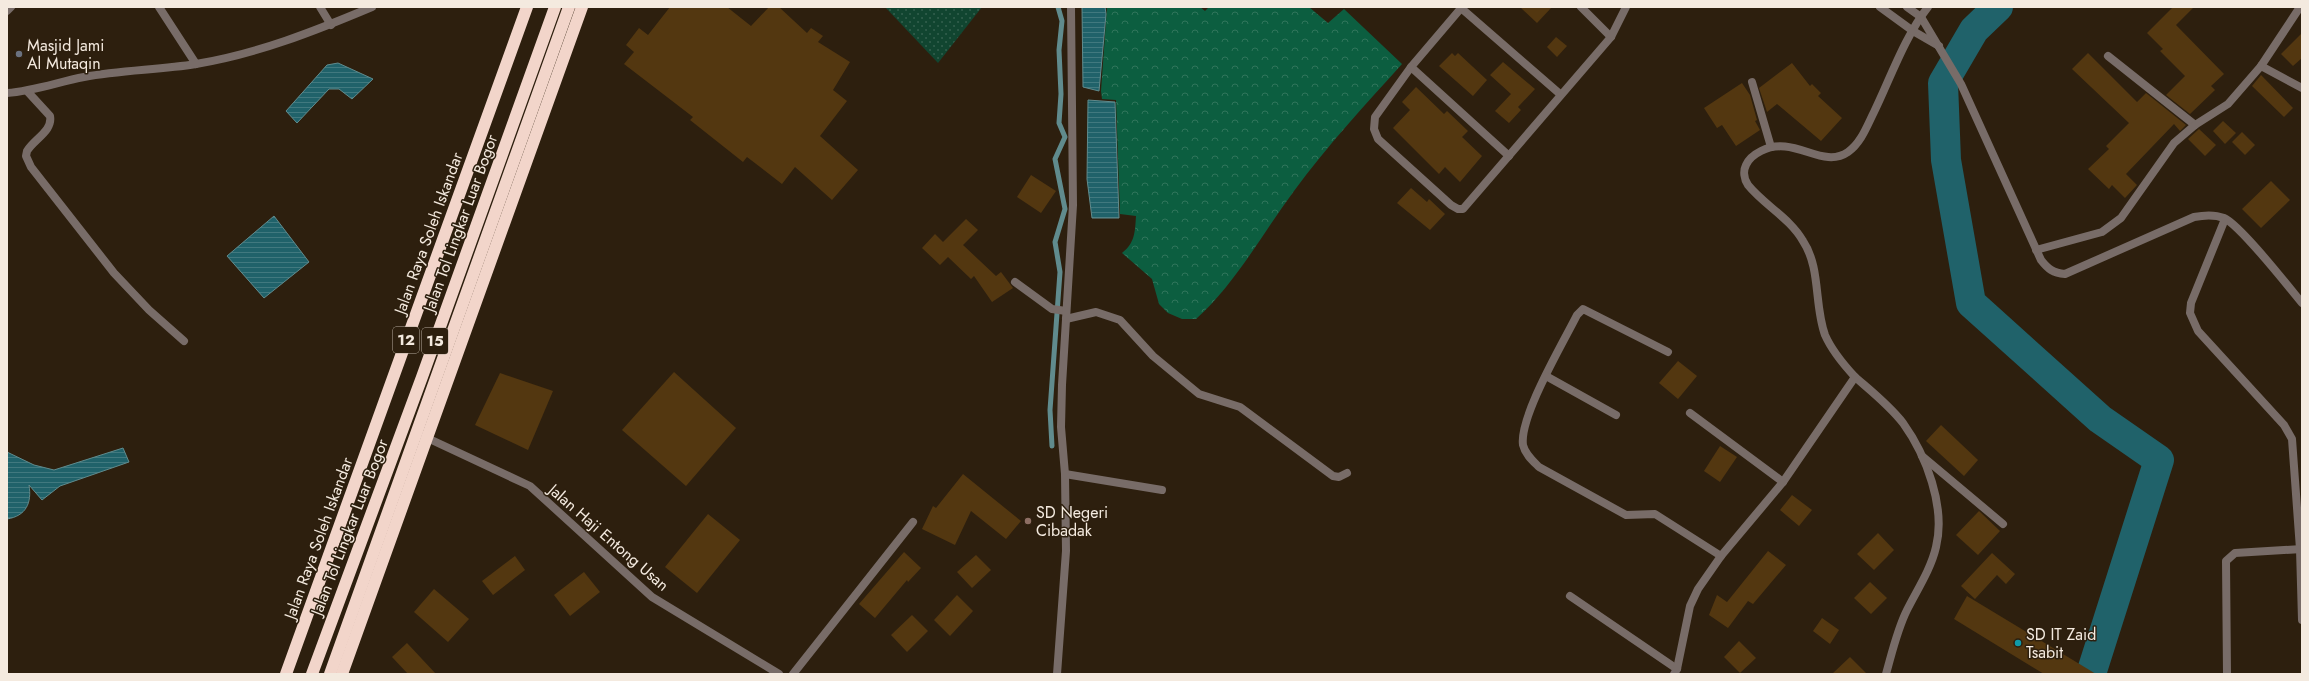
<svg xmlns="http://www.w3.org/2000/svg" width="2309" height="681" font-family="Jost,sans-serif">
<style>
.grass{fill:url(#grass-dots)}
.forest{fill:url(#forest-crowns)}
.water{fill:url(#water-rules);stroke:#608b8d}
.lines{fill:none;stroke-linecap:round;stroke-linejoin:round}
.stream{stroke:#608b8d;stroke-width:5}
.river{stroke:#20626a;stroke-width:30}
.building{fill:#533710}
.street{stroke:#786c68;stroke-width:8}
.highway{stroke:#f2d5ca;stroke-width:12}
.highway-bridge{stroke:#f2d5ca;stroke-width:12}
.worship-dot{fill:#6b7280;stroke:#2d1f0e;stroke-width:1.5}
.education-dot{fill:#8d6e63;stroke:#2d1f0e;stroke-width:1.5}
.culture-dot{fill:#0f9aa8;stroke:#2d1f0e;stroke-width:1.5}
.labels{text-anchor:middle;stroke-width:3;stroke-linejoin:round;paint-order:stroke}
.shield{fill:#2d1f0e;stroke:#b8ada0;stroke-width:1}
.shield-label{font-size:15px;font-weight:bold;fill:#f4eadf}
.poi-label{font-size:16px;fill:#f4eadf;stroke:#2d1f0e;text-anchor:start}
.street-label{font-size:16px;fill:#f4eadf;stroke:#2d1f0e}
</style>
<defs>
<pattern id="grass-dots" width="8" height="8" patternUnits="userSpaceOnUse"><rect width="8" height="8" fill="#114530"/><path d="M2 2h.1M6 6h.1" fill="none" stroke="#34604e" stroke-width="1.8" stroke-linecap="round"/></pattern>
<pattern id="forest-crowns" width="20" height="18" patternUnits="userSpaceOnUse"><rect width="20" height="18" fill="#0c5e40"/><path d="M2 6a3 3 0 1 1 6 0M12 15a3 3 0 1 1 6 0" fill="none" stroke="#30755b"/></pattern>
<pattern id="water-rules" width="6" height="5" patternUnits="userSpaceOnUse"><rect width="6" height="5" fill="#20626a"/><path d="M0 2.5h6" fill="none" stroke="#41797f"/></pattern>
</defs>
<rect width="100%" height="100%" fill="#2d1f0e"/>
<polygon class="grass" points="885,7 982,7 938,63"/>
<path class="forest" d="M1107 7H1200L1205 11 1209 7H1309L1328 23 1344 9 1402 64C1365 105 1327 146 1294 191 1262 234 1236 283 1196 319H1182L1168 313 1159 304 1152 279 1122 253C1135 243 1135 232 1136 216L1120 214 1116 100 1102 99 1101 91Z"/>
<g class="water">
<polygon points="1082,7 1105,7 1106,14 1099,91 1083,87"/>
<polygon points="338,63 373,79 352,99 339,89 329,89 297,123 286,111 327,65"/>
<polygon points="1088,100 1115,102 1119,218 1092,218 1087,179"/>
<polygon points="274,216 309,262 264,298 227,256"/>
<path d="M123 448 129 462 60 486 42 500 29 485C32 503 26 516 7 519V452L34 465 54 470Z"/>
</g>
<g class="lines">
<polyline class="stream" points="1052,446 1050,410 1060,272 1055,242 1065,209 1055,159 1065,137 1059,123 1061,94 1059,50 1062,21 1058,7"/>
<polyline class="river" points="1998,7 1974,30 1943,83 1946,160 1971,303 2100,419 2159,460 2091,674"/>
</g>
<g class="building">
<polygon points="670,7 727,7 751,26 769,7 779,7 807,33 811,28 823,36 818,42 850,62 833,90 847,101 820,136 858,170 832,200 795,167 782,184 747,157 743,162 690,120 693,117 624,64 634,52 626,45 639,28 648,35"/>
<polygon points="1520,7 1552,7 1537,23"/>
<polygon points="2173,7 2194,7 2176,25 2224,74 2211,86 2215,90 2190,114 2166,95 2185,76 2160,51 2163,49 2147,33"/>
<polygon points="2302,33 2302,58 2293,66 2281,54"/>
<polygon points="1556,37 1567,46 1557,57 1547,47"/>
<polygon points="1452,53 1455,56 1458,53 1487,80 1473,96 1439,66"/>
<polygon points="2088,53 2137,102 2146,93 2186,125 2180,131 2174,124 2126,174 2137,185 2125,198 2112,185 2109,189 2088,169 2109,149 2106,146 2129,123 2072,69"/>
<polygon points="1503,62 1535,89 1518,107 1521,110 1509,123 1495,111 1511,94 1490,75"/>
<polygon points="1792,63 1810,86 1812,84 1821,93 1818,96 1842,118 1821,141 1777,104 1767,112 1759,88"/>
<polygon points="2261,75 2293,108 2284,117 2252,86"/>
<polygon points="1742,83 1750,95 1757,120 1755,121 1760,130 1736,146 1722,125 1717,128 1704,108"/>
<polygon points="1416,87 1444,114 1447,111 1468,131 1462,137 1482,156 1460,182 1445,167 1439,174 1393,128 1410,110 1402,102"/>
<polygon points="2223,121 2236,133 2225,144 2213,131"/>
<polygon points="2199,129 2216,145 2205,156 2188,139"/>
<polygon points="2242,132 2255,145 2245,155 2232,142"/>
<polygon points="1031,175 1056,191 1041,213 1017,197"/>
<polygon points="2271,181 2290,200 2261,228 2242,209"/>
<polygon points="1411,188 1427,202 1429,199 1445,214 1430,230 1397,203"/>
<polygon points="966,219 978,230 963,245 996,276 1001,272 1013,288 992,302 974,276 971,279 948,257 940,265 922,248 935,234 943,242"/>
<polygon points="1678,361 1697,376 1678,399 1659,383"/>
<polygon points="674,372 736,428 686,486 622,430"/>
<polygon points="500,373 553,391 528,450 475,425"/>
<polygon points="1941,425 1978,460 1964,476 1926,441"/>
<polygon points="1720,446 1737,457 1720,482 1704,471"/>
<polygon points="963,474 1021,521 1006,539 971,511 955,545 922,529 933,506 936,508"/>
<polygon points="1792,495 1812,510 1799,526 1780,510"/>
<polygon points="1979,511 2000,531 1978,555 1956,535"/>
<polygon points="708,514 740,540 697,593 665,567"/>
<polygon points="1878,533 1894,550 1874,570 1857,554"/>
<polygon points="1768,551 1786,565 1753,604 1748,601 1728,628 1709,615 1717,595 1727,602"/>
<polygon points="904,552 921,568 908,582 907,580 875,618 859,604"/>
<polygon points="1992,553 2015,574 2006,584 1997,575 1975,599 1961,586"/>
<polygon points="976,555 991,570 972,588 957,572"/>
<polygon points="515,556 525,570 493,595 482,581"/>
<polygon points="584,572 600,592 570,616 554,595"/>
<polygon points="1870,582 1887,598 1871,614 1854,598"/>
<polygon points="434,589 469,619 448,642 414,612"/>
<polygon points="957,595 973,611 950,636 934,620"/>
<polygon points="1967,596 2096,674 2044,674 1954,619"/>
<polygon points="912,615 928,631 907,652 891,635"/>
<polygon points="1822,618 1839,630 1830,644 1813,631"/>
<polygon points="1739,641 1756,658 1740,673 1724,657"/>
<polygon points="407,643 436,674 408,674 392,657"/>
<polygon points="1850,657 1867,674 1832,674"/>
</g>
<g class="lines">
<g class="street">
<polyline points="159,7 196,64"/>
<polyline points="320,7 331,25"/>
<polyline points="1462,7 1411,67 1509,156"/>
<polyline points="1581,7 1611,37"/>
<polyline points="1880,7 1913,31 1939,46"/>
<path d="M1907 7 1921 17 1961 84 2041 260C2048 269 2053 273 2065 274L2194 217C2204 215 2214 214 2224 218 2240 225 2288 286 2302 303"/>
<polyline points="1461,8 1560,94"/>
<polyline points="7,11 11,7"/>
<polyline points="2108,56 2195,125"/>
<polyline points="2261,66 2302,88"/>
<polyline points="1411,67 1375,117 1374,129 1378,139 1451,205 1458,209 1463,209 1611,37 1626,7"/>
<polyline points="1752,82 1771,147"/>
<path d="M28 92 50 116C53 131 34 139 27 151L26 156 31 167 114 273 149 310 184 341"/>
<path d="M7 93C34 91 58 82 84 77 121 70 159 70 196 64 257 54 315 31 372 7"/>
<polyline points="2225,219 2191,303 2190,313 2198,331 2284,425 2292,439 2300,549 2302,620"/>
<polyline points="2036,250 2102,232 2121,218 2174,143 2195,125 2228,104 2261,66 2300,7"/>
<polyline points="1015,282 1052,309 1066,311"/>
<polyline points="1066,319 1096,312 1120,320 1153,356 1199,394 1240,407 1333,476 1339,477 1347,473"/>
<path d="M1668 352 1583 309 1577 315C1563 343 1519 417 1523 445 1525 454 1533 461 1539 467L1626 515 1655 514 1721 556"/>
<polyline points="1546,376 1616,415"/>
<path d="M1855 377C1871 391 1889 405 1903 423 1926 455 1946 507 1936 547 1931 569 1917 590 1907 610 1897 630 1892 653 1886 674"/>
<polyline points="1690,413 1783,482"/>
<polyline points="423,436 530,486 652,597 779,674"/>
<polyline points="1922,456 2003,524"/>
<polyline points="1065,474 1162,490"/>
<polyline points="1570,596 1677,669"/>
<polyline points="793,674 913,522"/>
<polyline points="1057,674 1066,551 1065,474 1061,427 1062,385 1073,205 1071,7"/>
<path d="M1674 674 1677 669 1690 606 1698 589 1721 556 1783 482 1855 377C1843 364 1832 351 1825 335 1814 305 1821 268 1803 241 1790 218 1764 205 1748 185 1744 179 1743 171 1746 165 1749 158 1755 154 1761 151 1794 134 1822 170 1848 152 1861 143 1867 126 1874 112 1890 79 1905 36 1928 7"/>
<polyline points="2227,674 2226,561 2235,553 2302,549"/>
</g>
<g class="highway">
<polyline points="286,674 527,7"/>
<polyline points="312,674 422,377 555,7"/>
<polyline points="330,674 569,7"/>
</g>
<polyline class="highway-bridge" points="342,674 582,7"/>
</g>
<circle class="worship-dot" cx="19" cy="54" r="4"/>
<circle class="education-dot" cx="1028" cy="521" r="4"/>
<circle class="culture-dot" cx="2018" cy="643" r="4"/>
<g class="labels">
<g class="shield">
<rect x="393" y="327" width="26" height="26" rx="3"/>
<rect x="422" y="328" width="26" height="26" rx="3"/>
</g>
<g class="shield-label">
<text x="406" y="345">12</text>
<text x="435" y="346">15</text>
</g>
<g class="poi-label">
<text x="27" y="51">Masjid Jami<tspan x="27" dy="18">Al Mutaqin</tspan></text>
<text x="1036" y="518">SD Negeri<tspan x="1036" dy="18">Cibadak</tspan></text>
<text x="2026" y="640">SD IT Zaid<tspan x="2026" dy="18">Tsabit</tspan></text>
</g>
<g class="street-label">
<text transform="translate(460 223) rotate(-70)" y="6">Jalan Tol Lingkar Luar Bogor</text>
<text transform="translate(428 233) rotate(-70)" y="6">Jalan Raya Soleh Iskandar</text>
<text transform="translate(349 527) rotate(-69)" y="6">Jalan Tol Lingkar Luar Bogor</text>
<text transform="translate(609 537) rotate(41)" y="6">Jalan Haji Entong Usan</text>
<text transform="translate(318 538) rotate(-70)" y="6">Jalan Raya Soleh Iskandar</text>
</g>
</g>
<rect width="2309" height="681" fill="none" stroke="#f4eadf" stroke-width="16"/>
</svg>
